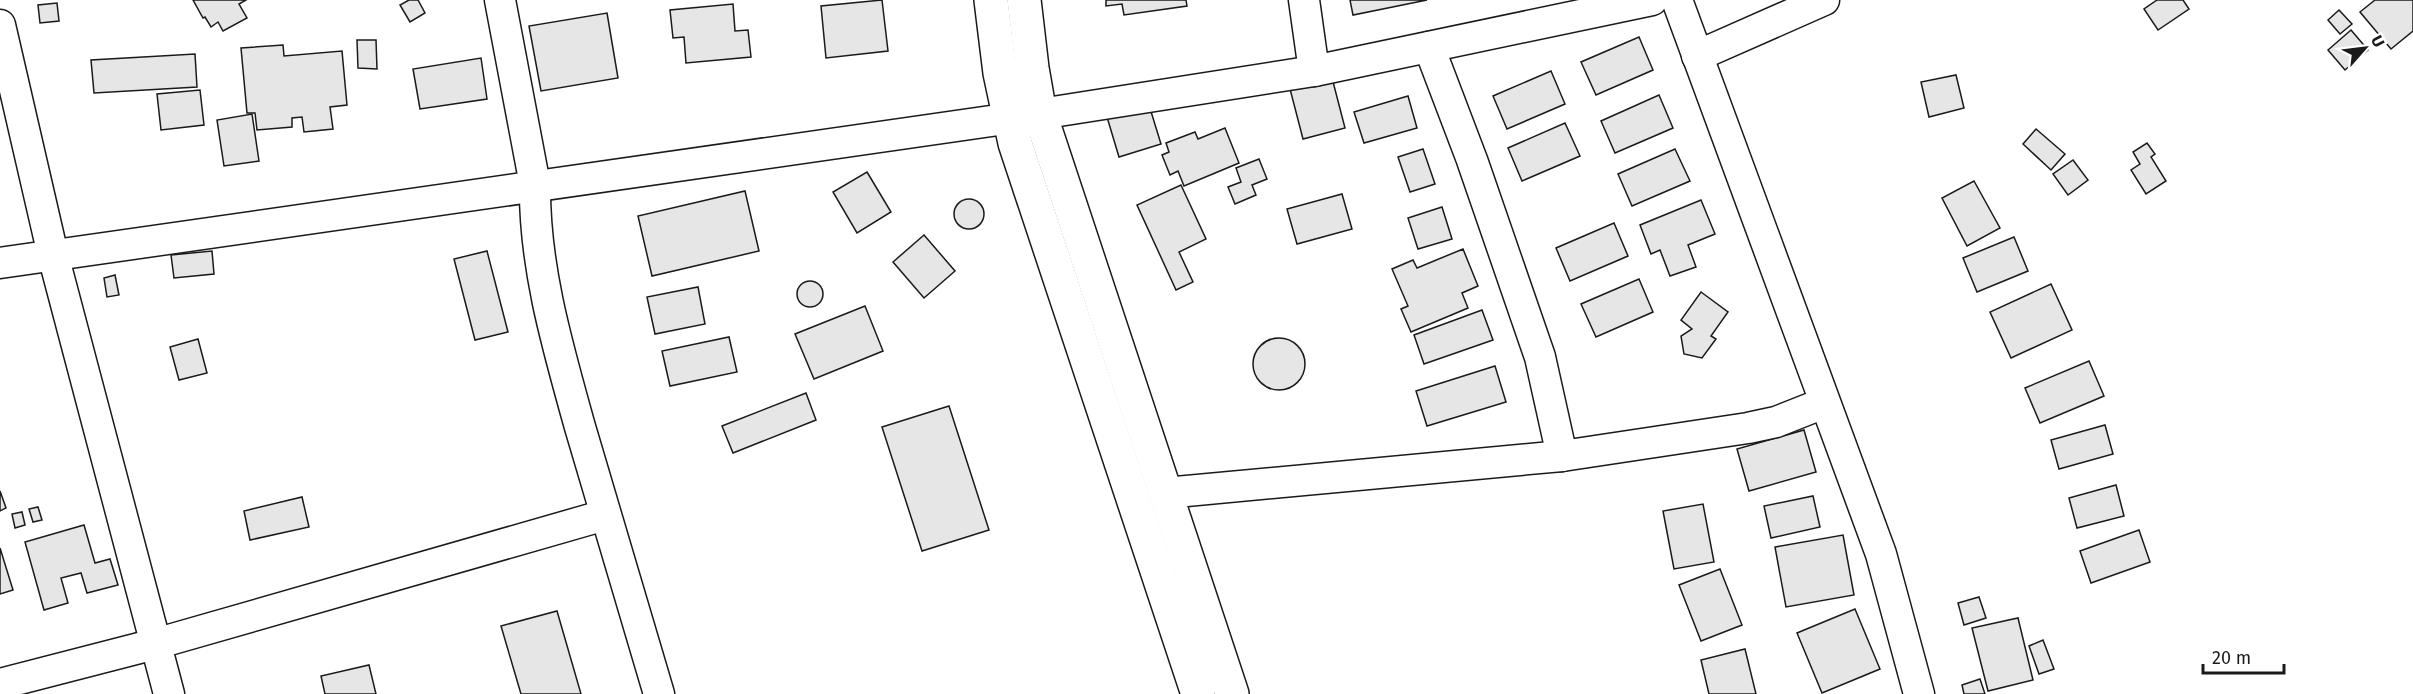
<svg xmlns="http://www.w3.org/2000/svg" width="2413" height="694" font-family="'Fira Sans',sans-serif">
<style>
.building{fill:#e6e6e6;stroke:#1a1a1a;stroke-width:1.5}
.lines{fill:none;stroke-linecap:round;stroke-linejoin:round}
.minor-casing{stroke:#1a1a1a;stroke-width:33}
.highway-casing{stroke:#1a1a1a;stroke-width:36}
.minor{stroke:#fff;stroke-width:30}
.highway{stroke:#fff;stroke-width:33}
</style>
<rect width="100%" height="100%" fill="#fff"/>
<g class="building">
<polygon points="193,0 246,0 239,4 247,18 223,31 218,22 211,27 205,17 203,18"/>
<polygon points="409,0 418,0 425,13 410,22 400,5"/>
<polygon points="882,0 888,51 826,58 821,6"/>
<polygon points="1106,0 1186,0 1187,6 1124,15 1122,4 1106,6"/>
<polygon points="1350,0 1427,0 1353,15"/>
<polygon points="2157,0 2183,0 2189,9 2158,30 2144,9"/>
<polygon points="2375,0 2413,0 2413,31 2391,49 2360,12"/>
<polygon points="57,3 59,21 40,23 38,5"/>
<polygon points="733,4 735,31 748,30 751,57 686,63 684,37 673,38 670,10"/>
<polygon points="2339,10 2352,24 2340,34 2328,20"/>
<polygon points="607,13 618,78 541,91 529,26"/>
<polygon points="2351,30 2368,50 2345,70 2328,50"/>
<polygon points="1639,37 1653,70 1596,95 1581,62"/>
<polygon points="357,40 376,40 377,69 358,68"/>
<polygon points="283,45 284,56 342,51 347,105 330,107 333,129 304,132 302,117 292,118 292,127 257,130 255,113 247,113 241,48"/>
<polygon points="195,54 197,87 94,93 91,60"/>
<polygon points="481,58 487,99 420,109 413,69"/>
<polygon points="1551,71 1565,104 1507,129 1493,96"/>
<polygon points="1331,74 1345,128 1303,139 1289,85"/>
<polygon points="1956,75 1964,108 1929,117 1921,82"/>
<polygon points="200,90 204,125 161,130 157,94"/>
<polygon points="1659,95 1673,128 1615,153 1601,121"/>
<polygon points="1408,96 1417,128 1364,143 1354,112"/>
<polygon points="1149,105 1161,144 1119,157 1107,117"/>
<polygon points="252,114 259,161 224,166 217,120"/>
<polygon points="1565,123 1580,156 1522,181 1508,148"/>
<polygon points="1225,128 1239,163 1184,186 1178,171 1170,175 1162,155 1169,152 1166,143 1195,132 1198,139"/>
<polygon points="2036,129 2065,154 2051,170 2023,144"/>
<polygon points="2147,143 2155,154 2151,157 2166,181 2146,194 2131,170 2140,164 2133,152"/>
<polygon points="1423,149 1435,184 1410,192 1398,157"/>
<polygon points="1675,149 1690,181 1632,206 1618,174"/>
<polygon points="1259,159 1267,179 1252,185 1256,195 1235,204 1228,187 1241,182 1236,168"/>
<polygon points="2073,160 2088,180 2068,195 2053,174"/>
<polygon points="867,172 891,212 857,233 833,192"/>
<polygon points="1974,181 2000,228 1967,246 1942,198"/>
<polygon points="1181,185 1206,239 1179,252 1193,282 1176,290 1137,205"/>
<polygon points="745,191 759,251 652,276 638,216"/>
<polygon points="1342,194 1352,229 1297,244 1287,209"/>
<circle cx="969" cy="214" r="15"/>
<polygon points="1701,200 1715,234 1688,245 1696,267 1670,276 1660,250 1651,254 1640,225"/>
<polygon points="1442,207 1452,239 1418,249 1408,218"/>
<polygon points="1614,223 1628,256 1570,281 1556,248"/>
<polygon points="924,235 955,271 924,298 893,262"/>
<polygon points="2014,237 2028,271 1977,292 1963,258"/>
<polygon points="1463,249 1478,286 1462,293 1468,308 1411,332 1401,309 1408,306 1392,269 1413,260 1417,268"/>
<polygon points="212,251 214,274 174,278 171,255"/>
<polygon points="487,251 508,332 475,340 454,259"/>
<polygon points="115,275 119,295 107,297 104,278"/>
<polygon points="1639,279 1653,312 1596,337 1581,304"/>
<circle cx="810" cy="294" r="13"/>
<polygon points="2051,284 2072,330 2011,358 1990,312"/>
<polygon points="698,287 705,324 655,334 647,297"/>
<polygon points="1701,292 1728,312 1711,336 1716,339 1702,358 1684,354 1681,336 1692,329 1681,320"/>
<polygon points="865,306 883,351 814,379 795,334"/>
<polygon points="1482,310 1493,340 1424,364 1414,335"/>
<polygon points="729,337 737,372 670,386 662,351"/>
<circle cx="1279" cy="364" r="26"/>
<polygon points="198,339 207,373 179,380 170,347"/>
<polygon points="2089,361 2104,396 2040,423 2025,388"/>
<polygon points="1495,366 1506,402 1427,426 1416,391"/>
<polygon points="806,393 816,420 733,453 722,426"/>
<polygon points="949,406 989,530 922,551 882,427"/>
<polygon points="2105,425 2113,454 2059,469 2051,440"/>
<polygon points="1804,430 1816,472 1749,491 1737,449"/>
<polygon points="2116,485 2124,516 2077,528 2069,498"/>
<polygon points="0,491 6,508 0,511"/>
<polygon points="1813,496 1820,527 1771,538 1764,506"/>
<polygon points="302,497 309,527 250,540 244,511"/>
<polygon points="1703,504 1714,562 1674,569 1663,511"/>
<polygon points="38,507 42,520 33,522 29,509"/>
<polygon points="22,512 25,525 15,528 12,514"/>
<polygon points="84,525 95,563 110,559 118,585 87,593 81,573 61,578 68,603 44,610 25,542"/>
<polygon points="2139,530 2150,562 2091,583 2080,551"/>
<polygon points="1843,535 1854,595 1786,607 1775,547"/>
<polygon points="0,548 13,590 0,594"/>
<polygon points="1720,569 1742,625 1701,641 1679,585"/>
<polygon points="1979,597 1986,618 1964,625 1958,603"/>
<polygon points="1855,609 1880,669 1822,693 1797,633"/>
<polygon points="557,611 581,694 521,694 501,626"/>
<polygon points="2018,618 2033,680 1988,691 1972,628"/>
<polygon points="2043,640 2054,669 2039,674 2029,646"/>
<polygon points="1745,649 1756,694 1709,694 1701,660"/>
<polygon points="369,665 376,694 325,694 321,676"/>
<polygon points="1980,679 1985,694 1964,694 1962,685"/>
</g>
<g class="lines">
<defs>
<g id="minor">
<path d="M500 0 535 185C534 267 558 348 580 427 606 516 632 605 659 694"/>
<polyline points="1304,0 1314,71"/>
<polyline points="1677,0 1881,554 1919,694"/>
<polyline points="0,25 53,255 169,694"/>
<polyline points="1429,47 1472,160 1540,357 1562,456"/>
<polyline points="1697,56 1824,0"/>
<polyline points="0,263 1040,114 1314,71 1652,0"/>
<polyline points="1165,493 1562,456 1748,428 1776,422 1824,403"/>
<polyline points="0,684 155,644 605,515"/>
</g>
<g id="highway">
<polyline points="991,0 1000,73 1015,143 1198,694"/>
<polyline points="1024,0 1032,68 1040,114 1232,694"/>
</g>
</defs>
<use href="#minor" class="minor-casing"/>
<use href="#highway" class="highway-casing"/>
<use href="#minor" class="minor"/>
<use href="#highway" class="highway"/>
</g>
<g transform="translate(2365 48) rotate(62)" stroke="#ffffff" stroke-width="4.5" paint-order="stroke">
<path d="M0-4.5L10 22L0 15L-10 22Z" fill="#1a1a1a"/>
<text y="-9" font-size="16" font-weight="bold" text-anchor="middle" fill="#1a1a1a">U</text>
</g>
<path d="M2203 664v9h81v-9" fill="none" stroke="#1a1a1a" stroke-width="3"/>
<text x="2212" y="664" font-size="18" fill="#1a1a1a" stroke="#ffffff" stroke-width="4.5" paint-order="stroke">20 m</text>
</svg>
